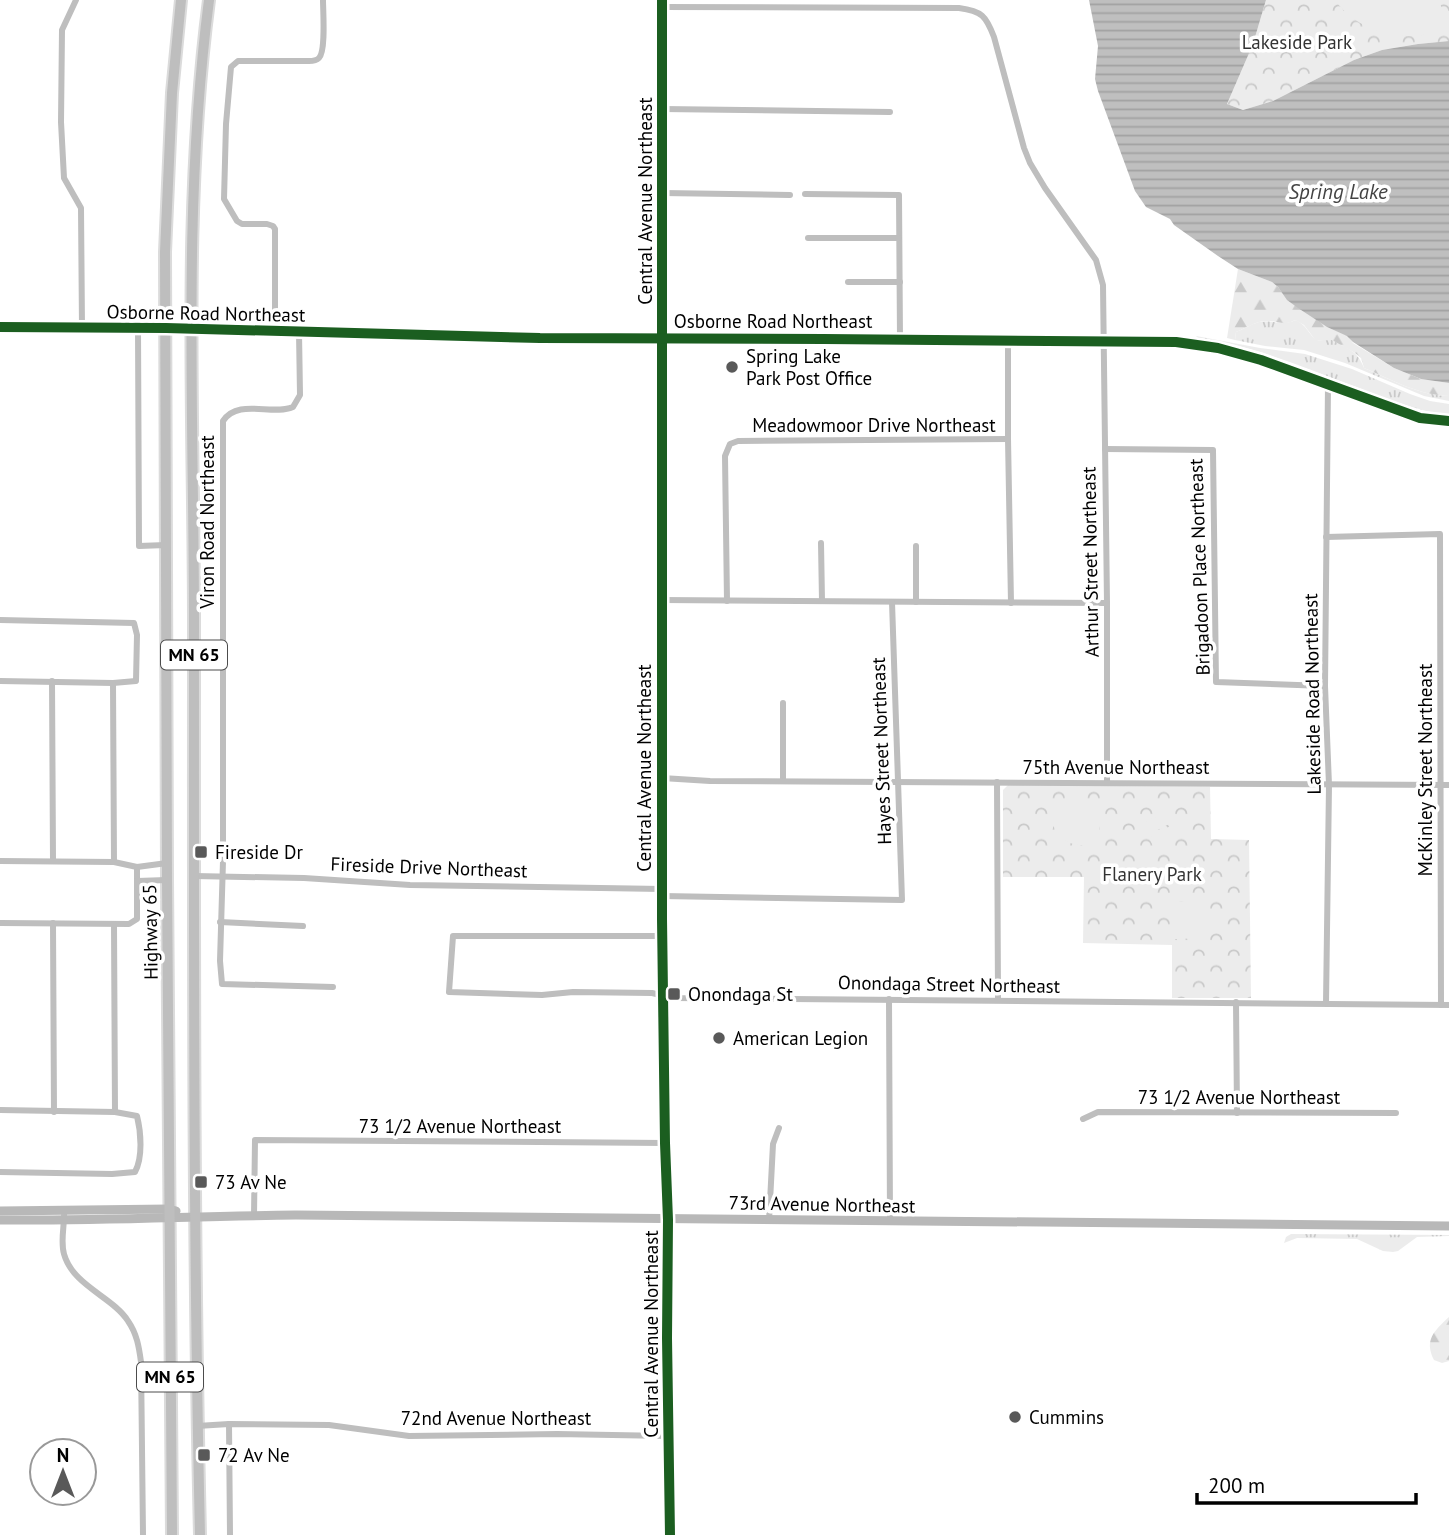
<svg xmlns="http://www.w3.org/2000/svg" width="1449" height="1535" font-family="'PT Sans',sans-serif">
<style>
.grass{fill:url(#grass-tufts)}
.forest{fill:url(#forest-firs)}
.park{fill:url(#park-crowns)}
.garden{fill:#ececec}
.water{fill:url(#water-rules)}
.lines{fill:none;stroke-linecap:round;stroke-linejoin:round}
.highway-casing{stroke:#dbdbdb;stroke-width:14}
.street{stroke:#bebebe;stroke-width:6}
.secondary{stroke:#b8b8b8;stroke-width:9}
.highway{stroke:#bebebe;stroke-width:10}
.cycleway-casing{stroke:#fff;stroke-width:15}
.cycleway{stroke:#1b5e20;stroke-width:10}
.poi-dot{fill:#595959;stroke:#fff;stroke-width:2.5}
.labels{text-anchor:middle;stroke-width:7;stroke-linejoin:round;paint-order:stroke}
.shield{fill:#fff;stroke:#4c4c4c;stroke-width:2}
.shield-label{font-size:18px;font-weight:bold;fill:#000}
.park-label{font-size:19px;fill:#333;stroke:#fff}
.street-label{font-size:19px;fill:#000;stroke:#fff}
.poi-label{font-size:19px;fill:#000;stroke:#fff;text-anchor:start}
.water-label{font-size:21px;font-style:italic;fill:#444;stroke:#fff}
</style>
<defs>
<pattern id="grass-tufts" width="24" height="20" patternUnits="userSpaceOnUse" patternTransform="scale(1.75)"><rect width="24" height="20" fill="#ececec"/><path d="M3 7l-1-3M5 7V3M7 7l1-3M15 17l-1-3M17 17v-4M19 17l1-3" fill="none" stroke="#c9c9c9"/></pattern>
<pattern id="forest-firs" width="22" height="20" patternUnits="userSpaceOnUse" patternTransform="scale(1.75)"><rect width="22" height="20" fill="#ececec"/><path d="M5 1l3.5 6h-7zM16 11l3.5 6h-7z" fill="#c9c9c9"/></pattern>
<pattern id="park-crowns" width="20" height="18" patternUnits="userSpaceOnUse" patternTransform="scale(1.75)"><rect width="20" height="18" fill="#ececec"/><path d="M2 6a3 3 0 1 1 6 0M12 15a3 3 0 1 1 6 0" fill="none" stroke="#c9c9c9"/></pattern>
<pattern id="water-rules" width="6" height="5" patternUnits="userSpaceOnUse" patternTransform="scale(1.75)"><rect width="6" height="5" fill="#bfbfbf"/><path d="M0 2.5h6" fill="none" stroke="#a2a2a2"/></pattern>
</defs>
<rect width="100%" height="100%" fill="#fff"/>
<g class="grass">
<path d="M1295 320C1307 324 1308 335 1318 341L1328 339 1332 340C1348 349 1357 350 1364 368 1392 380 1418 395 1449 396V401L1424 396 1345 363 1304 350 1265 346 1235 340 1236 332C1244 329 1251 324 1259 322 1272 319 1283 327 1295 320Z"/>
<path d="M1196 336 1260 348 1305 354 1352 369 1410 394 1430 401 1449 404V415C1417 411 1387 399 1356 387 1305 368 1253 345 1198 338Z"/>
<polygon points="1291,1234 1449,1235 1449,1236 1417,1237 1398,1251 1393,1252 1383,1251 1357,1239 1297,1238 1284,1243 1286,1237"/>
</g>
<g class="forest">
<path d="M1238 269 1272 282 1278 287 1288 300 1327 327 1348 336 1353 343 1394 368 1421 379 1449 383V396C1418 395 1392 380 1364 368L1361 358 1355 353 1332 340 1316 341 1304 325 1295 320C1284 327 1277 320 1265 321 1255 322 1246 328 1236 332L1235 340 1227 338Z"/>
<path d="M1449 1317V1361L1442 1363 1434 1360C1424 1340 1434 1331 1449 1317Z"/>
</g>
<g class="park">
<polygon points="1266,0 1449,0 1449,41 1418,44 1382,50 1354,60 1273,101 1243,110 1227,104 1253,44"/>
<polygon points="1008,785 1210,787 1211,839 1249,840 1251,998 1172,998 1172,945 1083,943 1084,877 1003,877 1003,790"/>
</g>
<g class="garden">
<path d="M1334 0H1439L1448 27C1439 30 1431 33 1422 35 1399 39 1372 32 1354 19 1346 14 1340 6 1334 0Z"/>
<path d="M1050 803H1094L1099 808 1100 847C1063 845 1052 842 1050 803Z"/>
<polygon points="1165,812 1171,823 1148,835 1142,824"/>
<polygon points="1172,825 1178,836 1154,848 1149,838"/>
<path d="M1175 902H1209C1209 935 1203 940 1170 939V908Z"/>
</g>
<polygon class="water" points="1089,0 1266,0 1253,44 1227,104 1243,110 1273,101 1354,60 1382,50 1418,44 1449,41 1449,383 1421,379 1394,368 1353,342 1347,336 1327,327 1298,308 1287,300 1278,287 1272,282 1238,269 1218,256 1174,225 1170,219 1146,207 1135,191 1098,91 1095,79 1098,46"/>
<g class="lines">
<defs>
<g id="highway">
<polyline points="172,1535 167,880 165,252 172,93 181,0"/>
<path d="M200 1535C193 1232 194 928 194 624 194 416 182 207 209 0"/>
</g>
</defs>
<use href="#highway" class="highway-casing"/>
<g class="street">
<polyline points="76,0 62,30 61,122 64,178 81,208 82,328"/>
<path d="M662 7 959 8C982 11 986 16 994 37L1024 148 1030 163 1045 188 1096 260 1103 285 1107 603V783"/>
<polyline points="662,109 890,112"/>
<polyline points="662,193 790,195"/>
<polyline points="805,194 899,195 900,339"/>
<polyline points="808,238 899,238"/>
<polyline points="848,282 900,282"/>
<polyline points="138,328 139,546 166,545"/>
<path d="M275 331V229L273 226 267 224H242L237 221 224 199 226 124 231 67 238 61H309C313 61 316 61 319 58 326 51 323 11 323 0"/>
<path d="M299 332 300 395 293 407C272 416 238 398 223 421V861L220 961 222 984 333 987"/>
<polyline points="1008,340 1008,439 1011,603"/>
<polyline points="1105,449 1213,450 1216,682 1325,686"/>
<polyline points="1326,537 1440,534 1441,1005"/>
<polyline points="821,543 822,601"/>
<polyline points="916,546 916,602"/>
<polyline points="662,600 1107,603"/>
<polyline points="727,601 725,456 730,444 738,441 1008,439"/>
<polyline points="0,620 134,623 137,635 136,681 113,683 0,681"/>
<polyline points="52,681 53,861"/>
<polyline points="113,683 114,862"/>
<polyline points="783,703 783,781"/>
<polyline points="662,778 710,781 1449,785"/>
<polyline points="997,782 998,1000"/>
<polyline points="0,861 114,862 137,867 137,919 129,924 0,923"/>
<polyline points="137,867 167,863"/>
<polyline points="194,876 304,878 410,885 662,889"/>
<polyline points="137,881 167,880"/>
<polyline points="662,896 902,900 892,602"/>
<polyline points="220,922 303,926"/>
<polyline points="53,923 54,1112"/>
<polyline points="114,924 115,1112"/>
<polyline points="662,936 453,936 449,992 542,995 573,992 652,993 673,998 1449,1005"/>
<polyline points="889,999 890,1222"/>
<polyline points="1236,1002 1237,1113"/>
<polyline points="1326,1003 1329,785 1325,686 1328,385"/>
<path d="M0 1110 115 1112 137 1116C141 1132 143 1157 135 1172L112 1174 0 1172"/>
<polyline points="1083,1119 1098,1112 1396,1113"/>
<path d="M64 1211C65 1225 60 1240 64 1254 73 1286 113 1297 128 1321 137 1334 139 1347 141 1362L143 1535"/>
<polyline points="254,1216 255,1140 665,1143"/>
<polyline points="769,1221 773,1144 779,1128"/>
<polyline points="229,1424 230,1535"/>
<polyline points="197,1426 229,1424 329,1425 409,1436 557,1434 668,1436"/>
</g>
<g class="secondary">
<polyline points="662,0 662,919 665,1143 668,1220 667,1338 670,1535"/>
<polyline points="0,327 166,328 540,338 824,339 1176,342 1218,348 1261,360 1420,418 1449,421"/>
<polyline points="0,1211 169,1209 176,1211"/>
<path d="M0 1220C99 1221 197 1216 296 1215L1449 1226"/>
</g>
<use href="#highway" class="highway"/>
<defs>
<g id="cycleway">
<polyline points="662,0 662,919 665,1143 668,1220 667,1338 670,1535"/>
<polyline points="0,327 166,328 540,338 824,339 1176,342 1218,348 1261,360 1420,418 1449,421"/>
</g>
</defs>
<use href="#cycleway" class="cycleway-casing"/>
<use href="#cycleway" class="cycleway"/>
</g>
<g class="poi-dot">
<circle cx="732" cy="367" r="7"/>
<rect x="194" y="845" width="14" height="14" rx="3.5"/>
<rect x="667" y="987" width="14" height="14" rx="3.5"/>
<circle cx="719" cy="1038" r="7"/>
<rect x="194" y="1175" width="14" height="14" rx="3.5"/>
<circle cx="1015" cy="1417" r="7"/>
<rect x="197" y="1448" width="14" height="14" rx="3.5"/>
</g>
<g class="labels">
<g class="shield">
<rect x="161" y="640.5" width="66" height="29" rx="5"/>
<rect x="137" y="1362.5" width="66" height="29" rx="5"/>
</g>
<g class="shield-label">
<text x="194" y="661">MN 65</text>
<text x="170" y="1383">MN 65</text>
</g>
<g class="park-label">
<text x="1297" y="49">Lakeside Park</text>
<text x="1152" y="881">Flanery Park</text>
</g>
<g class="street-label">
<text transform="translate(645 201) rotate(-90)" y="7">Central Avenue Northeast</text>
<text transform="translate(206 313) rotate(1)" y="7">Osborne Road Northeast</text>
<text x="773" y="328">Osborne Road Northeast</text>
<text x="874" y="432">Meadowmoor Drive Northeast</text>
<text transform="translate(207 522) rotate(-90)" y="7">Viron Road Northeast</text>
<text transform="translate(1090 562) rotate(-91)" y="7">Arthur Street Northeast</text>
<text transform="translate(1199 567) rotate(-92)" y="7">Brigadoon Place Northeast</text>
<text transform="translate(1312 694) rotate(-91)" y="7">Lakeside Road Northeast</text>
<text transform="translate(881 751) rotate(-92)" y="7">Hayes Street Northeast</text>
<text x="1116" y="774">75th Avenue Northeast</text>
<text transform="translate(644 768) rotate(-90)" y="7">Central Avenue Northeast</text>
<text transform="translate(1425 770) rotate(-90)" y="7">McKinley Street Northeast</text>
<text transform="translate(429 867) rotate(2)" y="7">Fireside Drive Northeast</text>
<text transform="translate(150 932) rotate(-91)" y="7">Highway 65</text>
<text transform="translate(949 984) rotate(1)" y="7">Onondaga Street Northeast</text>
<text x="1239" y="1104">73 1/2 Avenue Northeast</text>
<text x="460" y="1133">73 1/2 Avenue Northeast</text>
<text transform="translate(822 1204) rotate(1)" y="7">73rd Avenue Northeast</text>
<text transform="translate(651 1334) rotate(-90)" y="7">Central Avenue Northeast</text>
<text x="496" y="1425">72nd Avenue Northeast</text>
</g>
<g class="poi-label">
<text x="746" y="363">Spring Lake<tspan x="746" dy="22">Park Post Office</tspan></text>
<text x="215" y="859">Fireside Dr</text>
<text x="688" y="1001">Onondaga St</text>
<text x="733" y="1045">American Legion</text>
<text x="215" y="1189">73 Av Ne</text>
<text x="1029" y="1424">Cummins</text>
<text x="218" y="1462">72 Av Ne</text>
</g>
<g class="water-label">
<text x="1338" y="199">Spring Lake</text>
</g>
</g>
<g transform="translate(63 1472)"><circle r="33" fill="#ffffff" stroke="#999999" stroke-width="2"/>
<path d="M0-5L12 26L0 18L-12 26Z" fill="#595959"/>
<text y="-10" font-size="19" font-weight="bold" text-anchor="middle" fill="#000000">N</text>
</g>
<path d="M1197 1493v10h219v-10" fill="none" stroke="#000000" stroke-width="3.5"/>
<text x="1208" y="1493" font-size="21" fill="#000000" stroke="#ffffff" stroke-width="5" paint-order="stroke">200 m</text>
</svg>
